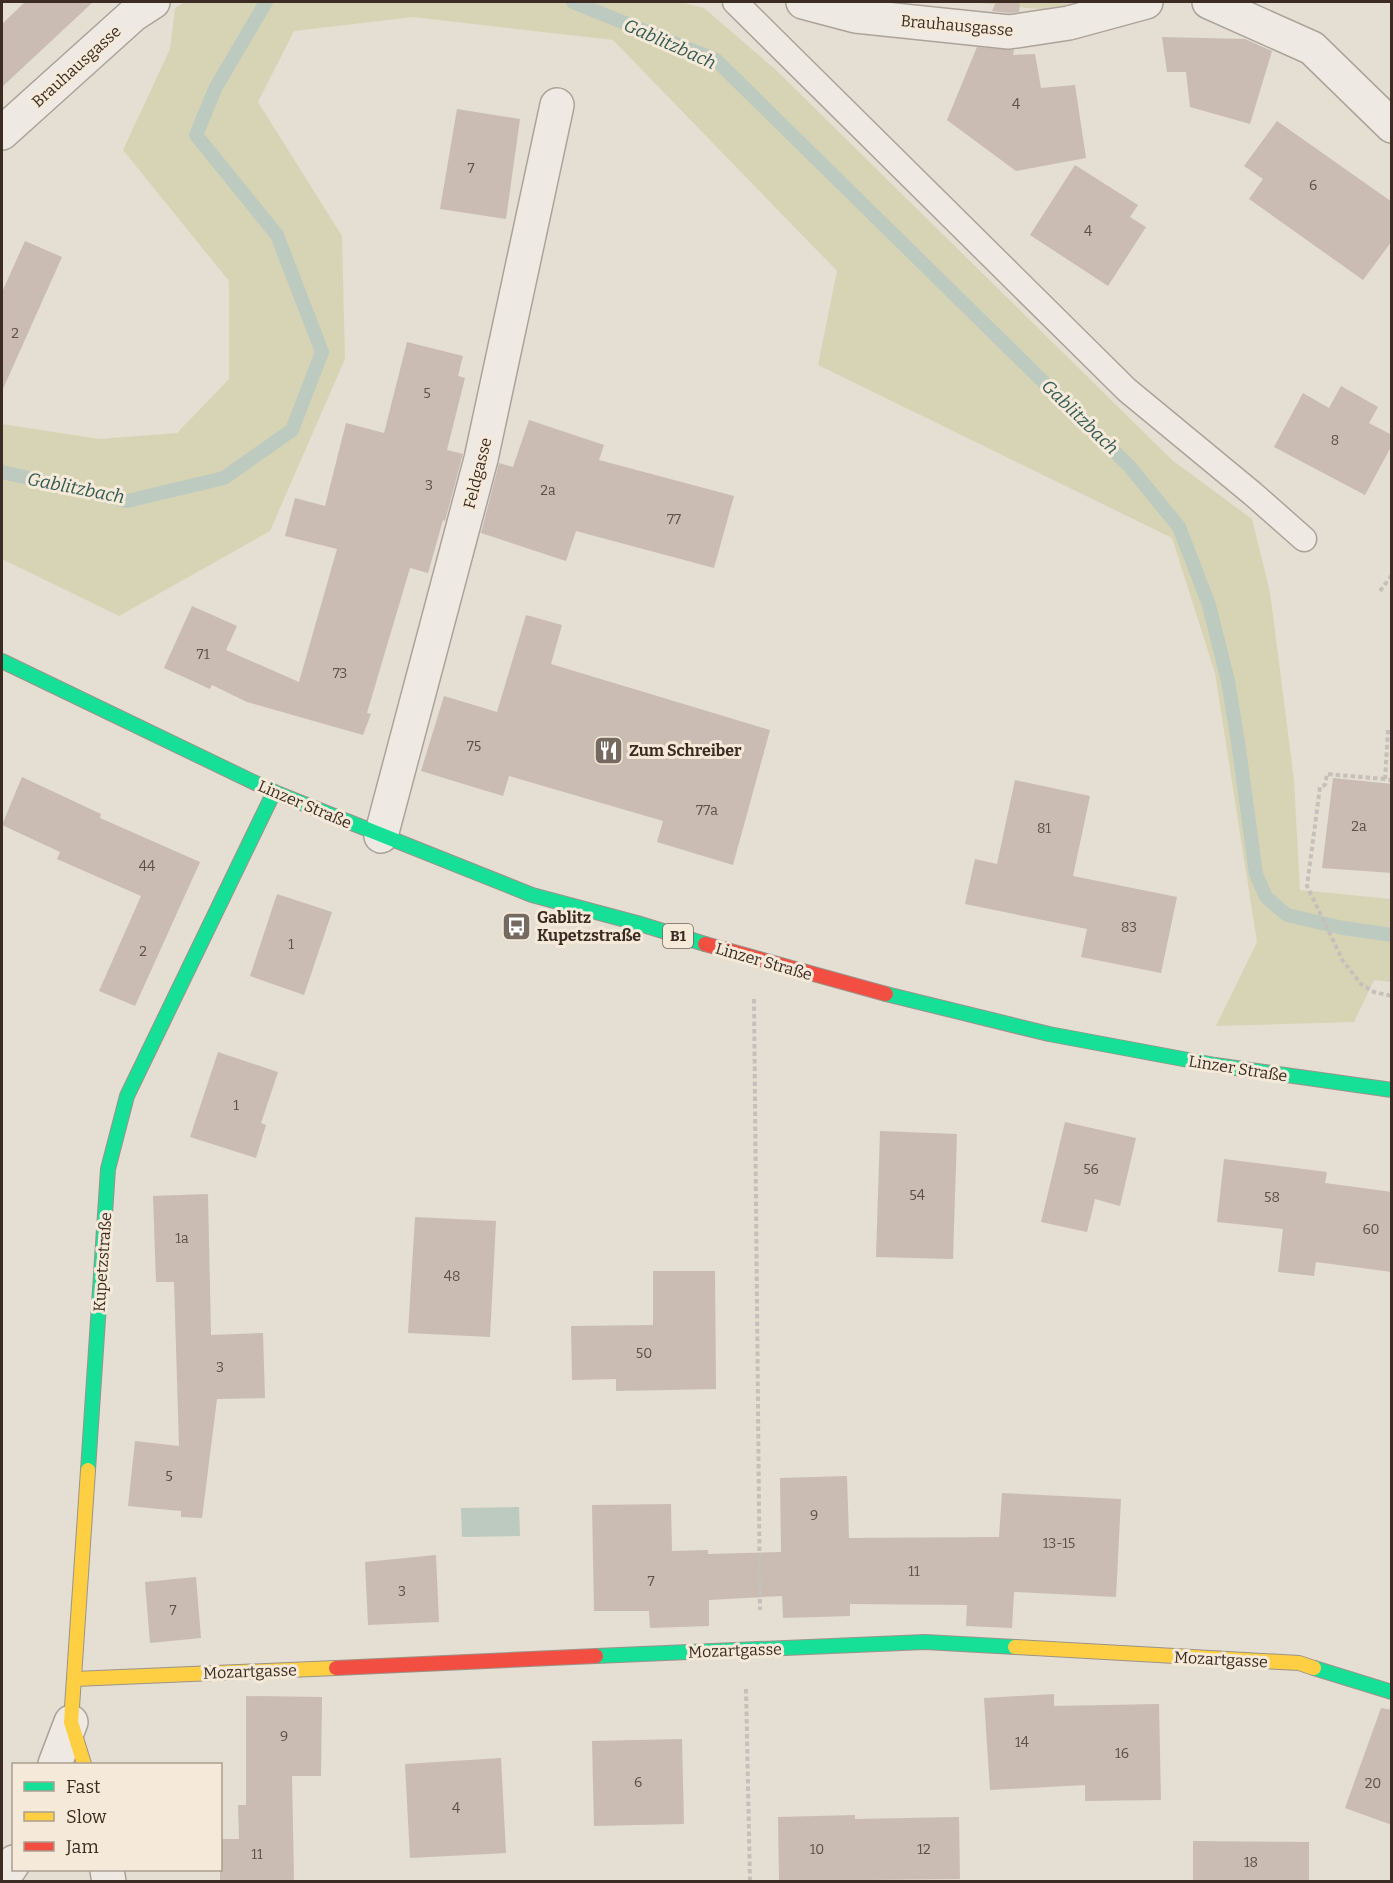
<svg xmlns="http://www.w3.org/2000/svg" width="1393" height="1883" font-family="Bitter,serif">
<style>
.green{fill:#d7d4b5}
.water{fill:#bccac0}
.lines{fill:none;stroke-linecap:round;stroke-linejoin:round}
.stream{stroke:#bccac0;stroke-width:14}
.building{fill:#cabcb3}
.lane-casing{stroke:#aba39a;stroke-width:27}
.street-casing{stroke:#aba39a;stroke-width:36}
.fast-casing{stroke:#9b938a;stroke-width:16}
.slow-casing{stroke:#9b938a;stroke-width:16}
.jam-casing{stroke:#9b938a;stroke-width:16}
.path{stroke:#c6c0ba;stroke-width:4;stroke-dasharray:4.5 3;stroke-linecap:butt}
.lane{stroke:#eeeae3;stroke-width:24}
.street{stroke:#eeeae3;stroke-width:33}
.fast{stroke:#16e098;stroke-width:14}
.slow{stroke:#ffcf43;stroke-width:14}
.jam{stroke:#f24e42;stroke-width:14}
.labels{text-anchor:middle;stroke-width:6;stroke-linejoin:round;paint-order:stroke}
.number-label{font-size:14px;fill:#5f4f46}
.shield{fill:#f5eada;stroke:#736459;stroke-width:1.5}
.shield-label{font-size:15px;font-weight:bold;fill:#3b2b22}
.street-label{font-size:16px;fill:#3b2b22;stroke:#f5eada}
.poi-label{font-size:16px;font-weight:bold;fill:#3b2b22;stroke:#f5eada;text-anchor:start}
.water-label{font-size:18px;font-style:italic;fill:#325a53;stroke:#f5eada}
</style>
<rect width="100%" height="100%" fill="#e5ded2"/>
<g class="green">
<polygon points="185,2 680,2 704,8 777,71 1172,460 1252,519 1270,592 1294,780 1300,890 1391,899 1391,982 1374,980 1354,1022 1216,1026 1257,942 1215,673 1172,538 818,365 837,271 613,40 413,17 294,31 258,102 342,236 345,359 270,531 119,616 2,559 2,424 99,439 177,433 229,379 229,281 123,150 170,49 175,8"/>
<polygon points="970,2 1091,2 1086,4 1047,10"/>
</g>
<polygon class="water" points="519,1507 520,1536 462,1537 461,1508"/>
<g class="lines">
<g class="stream">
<polyline points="573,2 716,60 1130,467 1179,527 1209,605 1228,681 1238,742 1256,874 1266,897 1287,915 1343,928 1392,935"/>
<polyline points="2,472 127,501 224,478 292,430 322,352 277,235 196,135 216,87 266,2"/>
</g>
</g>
<g class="building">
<polygon points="25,2 93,2 2,87 2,24"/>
<polygon points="996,2 1020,2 1019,12 1009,13 992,11"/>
<polygon points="1162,37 1245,39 1272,51 1250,124 1190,107 1186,72 1167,72"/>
<polygon points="977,47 1014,50 1013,55 1035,54 1041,88 1075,85 1086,158 1016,171 947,120"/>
<polygon points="457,109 520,119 506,219 440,209"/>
<polygon points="1277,121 1392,202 1392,241 1363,280 1249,199 1263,179 1244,166"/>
<polygon points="1075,165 1138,205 1130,217 1146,227 1108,286 1030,235"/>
<polygon points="25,241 62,257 2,391 2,292"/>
<polygon points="407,342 463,356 458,376 465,378 447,450 463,454 445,521 443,520 428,573 410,568 367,713 371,714 363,735 247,702 212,685 210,689 164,668 192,606 237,626 226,650 299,682 337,549 285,536 295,498 325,506 346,423 384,433"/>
<polygon points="1341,386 1378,407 1369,423 1392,435 1392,445 1365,495 1274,447 1303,393 1329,408"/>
<polygon points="529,420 604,445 599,460 734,496 714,568 576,531 566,561 481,533 499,463 513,467"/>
<polygon points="526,615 562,625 551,664 770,730 733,865 657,842 663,821 509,776 503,796 421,771 444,696 497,712"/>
<polygon points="22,777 101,814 100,818 200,862 135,1006 99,991 141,896 57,859 60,852 2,825"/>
<polygon points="1333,778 1392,784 1392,873 1322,868"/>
<polygon points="1015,780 1090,796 1073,876 1177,897 1161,973 1081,957 1087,929 965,904 975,859 997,864"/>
<polygon points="277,894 332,912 304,995 250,976"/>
<polygon points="218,1052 278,1072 261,1123 266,1125 256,1158 190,1137"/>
<polygon points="1065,1122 1136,1138 1120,1206 1095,1199 1087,1232 1041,1222"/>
<polygon points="880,1131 957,1134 953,1259 876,1257"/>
<polygon points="1224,1159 1327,1172 1325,1183 1392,1192 1392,1272 1316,1262 1314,1276 1278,1272 1283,1229 1217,1222"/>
<polygon points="208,1194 211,1335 263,1333 265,1398 217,1399 202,1518 181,1517 181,1511 128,1506 135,1441 179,1446 174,1282 156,1282 153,1196"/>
<polygon points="415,1217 496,1221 490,1337 408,1333"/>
<polygon points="653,1271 715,1271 716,1389 616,1391 616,1379 572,1380 571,1326 653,1325"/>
<polygon points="847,1476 849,1538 999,1537 1002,1493 1121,1499 1116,1597 1014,1592 1012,1628 966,1626 967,1605 850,1604 850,1616 783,1618 782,1596 709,1600 709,1626 650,1628 649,1611 594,1611 592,1505 671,1504 672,1551 708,1550 708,1554 781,1552 780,1478"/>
<polygon points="436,1555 439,1622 368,1625 365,1562"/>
<polygon points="196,1577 201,1638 150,1643 145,1582"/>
<polygon points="1054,1694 1054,1706 1159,1704 1161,1800 1085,1801 1085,1785 990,1790 984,1698"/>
<polygon points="246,1696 322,1697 321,1776 292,1776 294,1881 220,1881 220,1839 239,1839 238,1805 246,1805"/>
<polygon points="1381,1708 1392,1710 1392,1825 1345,1808"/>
<polygon points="682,1739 684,1824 594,1826 592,1741"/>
<polygon points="501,1758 506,1853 410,1858 405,1764"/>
<polygon points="855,1815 855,1819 959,1817 960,1879 779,1881 778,1817"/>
<polygon points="1193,1841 1309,1842 1309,1881 1193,1881"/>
</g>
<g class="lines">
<defs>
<polyline id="lane" points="735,2 1127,390 1253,494 1304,539"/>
<g id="street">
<polyline points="803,2 856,16 1009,32 1069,23 1146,2"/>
<polyline points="1209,2 1312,48 1392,126"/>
<polyline points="2,133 133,15 153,2"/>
<polyline points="381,836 481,459 557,105"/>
<polyline points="55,1764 71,1722"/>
<polyline points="107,1870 109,1882"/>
<polyline points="2,1880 14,1862"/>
</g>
<g id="fast">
<polyline points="2,661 274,792 532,895 637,923 705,944"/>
<polyline points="886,994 1049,1034 1215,1065 1392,1090"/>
<polyline points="88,1470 108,1169 127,1096 274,792"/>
<polyline points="596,1656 925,1642 1015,1647"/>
<polyline points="1314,1668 1392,1692"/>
</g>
<g id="slow">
<polyline points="1015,1647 1299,1663 1314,1668"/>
<polyline points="74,1679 336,1668"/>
<polyline points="84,1764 71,1722 88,1470"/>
</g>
<g id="jam">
<polyline points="705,944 886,994"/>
<polyline points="336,1668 596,1656"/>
</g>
</defs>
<use href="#lane" class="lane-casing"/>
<use href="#street" class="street-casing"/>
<use href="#fast" class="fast-casing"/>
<use href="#slow" class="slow-casing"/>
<use href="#jam" class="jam-casing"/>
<g class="path">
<polyline points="1380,591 1392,575"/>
<polyline points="1388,730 1385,779 1392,780"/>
<polyline points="1385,779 1327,774 1325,785 1320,787 1307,886 1343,961 1361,984 1374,992 1392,996"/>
<polyline points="754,999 760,1610"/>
<polyline points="746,1689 750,1882"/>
</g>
<use href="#lane" class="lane"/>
<use href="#street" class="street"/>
<use href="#fast" class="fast"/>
<use href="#slow" class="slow"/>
<use href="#jam" class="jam"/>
</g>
<defs>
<symbol id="restaurant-square" viewBox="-11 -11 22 22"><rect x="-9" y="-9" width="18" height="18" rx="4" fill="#766a60" stroke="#f5eada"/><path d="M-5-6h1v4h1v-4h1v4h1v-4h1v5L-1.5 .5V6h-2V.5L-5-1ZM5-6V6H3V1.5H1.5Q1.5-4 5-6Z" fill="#fff"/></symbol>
<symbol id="bus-square" viewBox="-11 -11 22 22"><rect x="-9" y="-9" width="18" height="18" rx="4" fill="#766a60" stroke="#f5eada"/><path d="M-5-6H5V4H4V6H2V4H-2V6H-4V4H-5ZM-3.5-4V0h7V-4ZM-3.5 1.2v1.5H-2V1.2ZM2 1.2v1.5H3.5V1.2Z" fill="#fff"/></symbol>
</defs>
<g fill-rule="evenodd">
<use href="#restaurant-square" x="592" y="734" width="33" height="33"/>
<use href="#bus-square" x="500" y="910" width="33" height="33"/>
</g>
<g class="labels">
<g class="number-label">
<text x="1016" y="109">4</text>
<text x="471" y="173">7</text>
<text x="1313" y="190">6</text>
<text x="1088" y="236">4</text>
<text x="15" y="338">2</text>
<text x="427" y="398">5</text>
<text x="1335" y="445">8</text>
<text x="429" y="490">3</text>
<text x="548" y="495">2a</text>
<text x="674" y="524">77</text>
<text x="203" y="659">71</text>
<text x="340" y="678">73</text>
<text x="474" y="751">75</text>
<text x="707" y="815">77a</text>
<text x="1359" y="831">2a</text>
<text x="1044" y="833">81</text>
<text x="147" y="871">44</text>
<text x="1129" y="932">83</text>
<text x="291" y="949">1</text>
<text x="143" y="956">2</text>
<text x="236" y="1110">1</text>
<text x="1091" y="1174">56</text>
<text x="917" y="1200">54</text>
<text x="1272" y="1202">58</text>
<text x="1371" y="1234">60</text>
<text x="182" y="1243">1a</text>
<text x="452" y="1281">48</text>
<text x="644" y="1358">50</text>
<text x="220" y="1372">3</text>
<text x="169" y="1481">5</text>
<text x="814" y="1520">9</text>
<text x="1059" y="1548">13-15</text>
<text x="914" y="1576">11</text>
<text x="651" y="1586">7</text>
<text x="402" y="1596">3</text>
<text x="173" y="1615">7</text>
<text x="284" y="1741">9</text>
<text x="1022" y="1747">14</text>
<text x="1122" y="1758">16</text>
<text x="638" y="1787">6</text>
<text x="1373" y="1788">20</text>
<text x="456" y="1813">4</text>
<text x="817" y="1854">10</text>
<text x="924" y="1854">12</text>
<text x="257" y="1859">11</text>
<text x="1251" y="1867">18</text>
</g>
<rect class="shield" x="663" y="924" width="30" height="24" rx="4.5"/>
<g class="shield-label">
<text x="678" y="941">B1</text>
</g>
<g class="street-label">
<text transform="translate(957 25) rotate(5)" y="6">Brauhausgasse</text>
<text transform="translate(76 66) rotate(-42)" y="6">Brauhausgasse</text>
<text transform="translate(477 473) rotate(-76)" y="6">Feldgasse</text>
<text transform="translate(305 804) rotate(23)" y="6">Linzer Straße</text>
<text transform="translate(764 961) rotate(16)" y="6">Linzer Straße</text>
<text transform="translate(1238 1068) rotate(9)" y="6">Linzer Straße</text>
<text transform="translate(102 1262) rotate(-86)" y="6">Kupetzstraße</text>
<text transform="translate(735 1650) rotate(-2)" y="6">Mozartgasse</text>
<text transform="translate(1221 1659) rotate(3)" y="6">Mozartgasse</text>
<text transform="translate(250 1671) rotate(-2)" y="6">Mozartgasse</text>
</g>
<g class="poi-label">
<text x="629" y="756">Zum Schreiber</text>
<text x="537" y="923">Gablitz<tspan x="537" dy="18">Kupetzstraße</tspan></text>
</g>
<g class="water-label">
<text transform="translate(670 44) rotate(24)" y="6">Gablitzbach</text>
<text transform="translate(1080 417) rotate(44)" y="6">Gablitzbach</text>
<text transform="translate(76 488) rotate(11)" y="6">Gablitzbach</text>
</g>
</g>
<rect width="1393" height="1883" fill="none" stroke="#3b2b22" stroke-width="6"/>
<rect x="12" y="1763" width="210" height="108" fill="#f5eada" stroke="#ab9e90" stroke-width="1.5"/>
<rect x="24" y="1782" width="30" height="9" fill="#16e098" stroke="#ab9e90" stroke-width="1.5"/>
<text x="66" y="1793" font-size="18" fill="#3b2b22">Fast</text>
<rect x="24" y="1812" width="30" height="9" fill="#ffcf43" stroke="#ab9e90" stroke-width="1.5"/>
<text x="66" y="1823" font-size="18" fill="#3b2b22">Slow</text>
<rect x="24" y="1842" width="30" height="9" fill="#f24e42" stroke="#ab9e90" stroke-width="1.5"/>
<text x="66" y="1853" font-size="18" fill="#3b2b22">Jam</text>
</svg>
